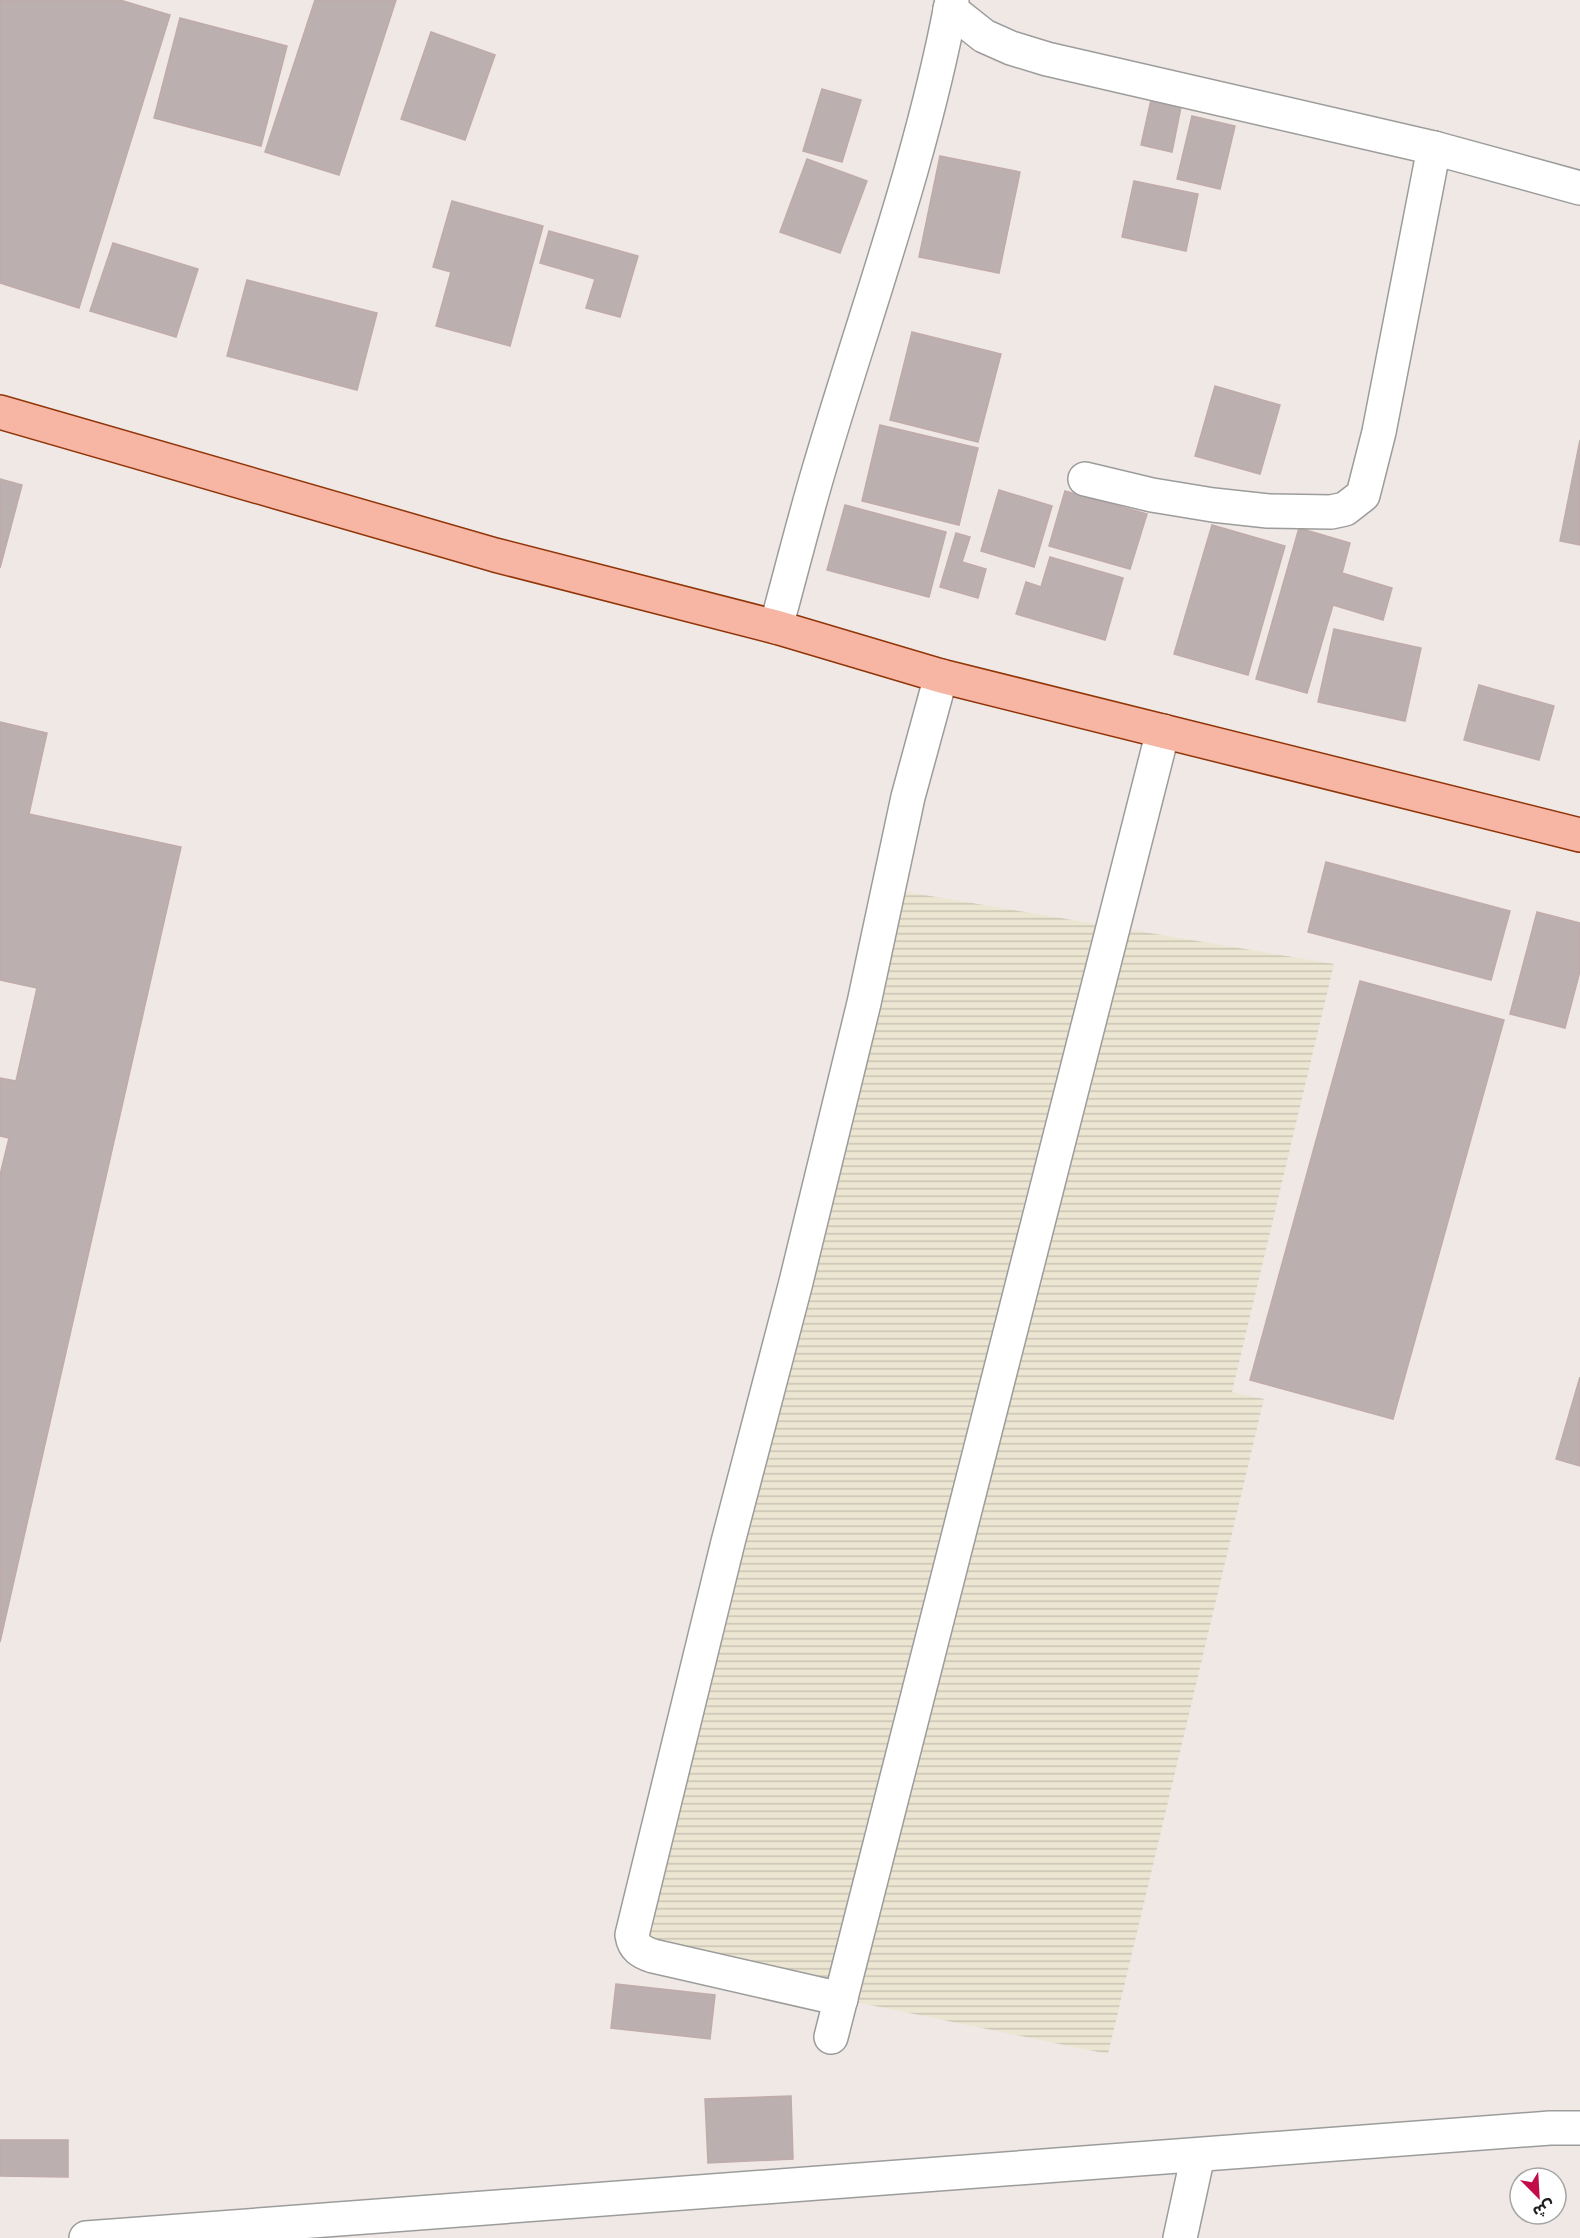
<svg xmlns="http://www.w3.org/2000/svg" width="1580" height="2238" font-family="'Varela Round','Noto Sans Arabic',sans-serif">
<style>
.farmland{fill:url(#farmland-rules)}
.building{fill:#bcafaf;stroke:#c0aba8;stroke-width:1.5}
.lines{fill:none;stroke-linecap:round;stroke-linejoin:round}
.minor-casing{stroke:#9c9c9c;stroke-width:36}
.major-casing{stroke:#913509;stroke-width:36}
.minor{stroke:#fff;stroke-width:33}
.major{stroke:#f6b6a3;stroke-width:33}
</style>
<defs>
<pattern id="farmland-rules" width="6" height="5" patternUnits="userSpaceOnUse" patternTransform="scale(1.5)"><rect width="6" height="5" fill="#ece5d2"/><path d="M0 2.5h6" fill="none" stroke="#cac4b4"/></pattern>
</defs>
<rect width="100%" height="100%" fill="#efe8e5"/>
<polygon class="farmland" points="889,889 1334,964 1232,1392 1264,1399 1108,2054 841,1999 645,1954 728,1542"/>
<g class="building">
<polygon points="0,0 120,0 170,15 79,308 0,283"/>
<polygon points="315,0 396,0 339,175 265,152"/>
<polygon points="180,18 287,46 261,146 154,118"/>
<polygon points="431,32 495,55 465,140 401,119"/>
<polygon points="822,89 861,100 842,162 803,151"/>
<polygon points="1151,100 1181,107 1172,152 1141,145"/>
<polygon points="1192,116 1235,126 1220,189 1177,179"/>
<polygon points="940,156 1020,172 999,273 919,257"/>
<polygon points="807,159 867,181 840,253 780,232"/>
<polygon points="1134,181 1198,194 1186,251 1122,237"/>
<polygon points="452,201 543,226 510,346 436,326 451,272 433,267"/>
<polygon points="549,231 638,256 620,317 586,308 595,279 540,263"/>
<polygon points="113,243 198,269 176,337 90,311"/>
<polygon points="247,280 377,313 357,390 227,356"/>
<polygon points="912,332 1001,354 978,442 890,420"/>
<polygon points="1215,386 1280,405 1260,474 1195,456"/>
<polygon points="880,425 978,448 959,525 862,501"/>
<polygon points="1580,440 1580,545 1560,541"/>
<polygon points="0,479 22,485 0,568"/>
<polygon points="999,490 1052,506 1034,567 981,551"/>
<polygon points="1065,491 1147,514 1130,569 1049,546"/>
<polygon points="845,505 946,532 929,597 827,570"/>
<polygon points="1212,525 1285,546 1248,675 1174,654"/>
<polygon points="1299,528 1350,543 1342,573 1392,588 1383,620 1333,605 1307,693 1256,679"/>
<polygon points="956,533 970,537 962,562 986,569 978,598 940,587"/>
<polygon points="1050,557 1123,578 1105,640 1016,614 1026,582 1041,587"/>
<polygon points="1334,629 1421,648 1405,721 1318,702"/>
<polygon points="1479,685 1554,706 1539,760 1464,740"/>
<polygon points="0,722 47,733 29,814 181,847 0,1642 0,1175 9,1138 0,1136 0,1078 16,1081 37,988 0,980"/>
<polygon points="1326,862 1510,911 1491,980 1308,932"/>
<polygon points="1537,912 1580,923 1580,971 1565,1028 1510,1014"/>
<polygon points="1360,981 1504,1020 1393,1419 1250,1380"/>
<polygon points="1580,1377 1580,1466 1556,1459"/>
<polygon points="616,1984 715,1995 710,2039 611,2028"/>
<polygon points="791,2096 793,2159 708,2163 705,2099"/>
<polygon points="0,2140 68,2140 68,2177 0,2176"/>
</g>
<g class="lines">
<defs>
<g id="minor">
<polyline points="950,9 984,36 1011,48 1047,59 1434,148 1580,188"/>
<polyline points="1085,479 1152,495 1213,505 1268,511 1331,512 1345,509 1363,495 1379,432 1434,148"/>
<path d="M776 627C790 576 803 524 818 473 864 316 922 161 952 0"/>
<path d="M841 1999 653 1956C641 1952 634 1948 632 1935L728 1542 795 1286 864 1003 908 797 941 676"/>
<polyline points="831,2037 1163,731"/>
<polyline points="86,2238 1550,2128 1580,2128"/>
<polyline points="1180,2238 1198,2155"/>
</g>
<polyline id="major" points="0,412 495,555 776,627 941,676 1580,835"/>
</defs>
<use href="#minor" class="minor-casing"/>
<use href="#major" class="major-casing"/>
<use href="#minor" class="minor"/>
<use href="#major" class="major"/>
</g>
<g transform="translate(1538 2196) rotate(156)"><circle r="28" fill="#ffffff" stroke="#a5a5a5" stroke-width="1.5"/>
<path d="M0-4.5L10 22L0 15L-10 22Z" fill="#c20c4a"/>
<text y="-9" font-size="16" font-weight="bold" text-anchor="middle" fill="#1f1f1f">ش</text>
</g>
</svg>
